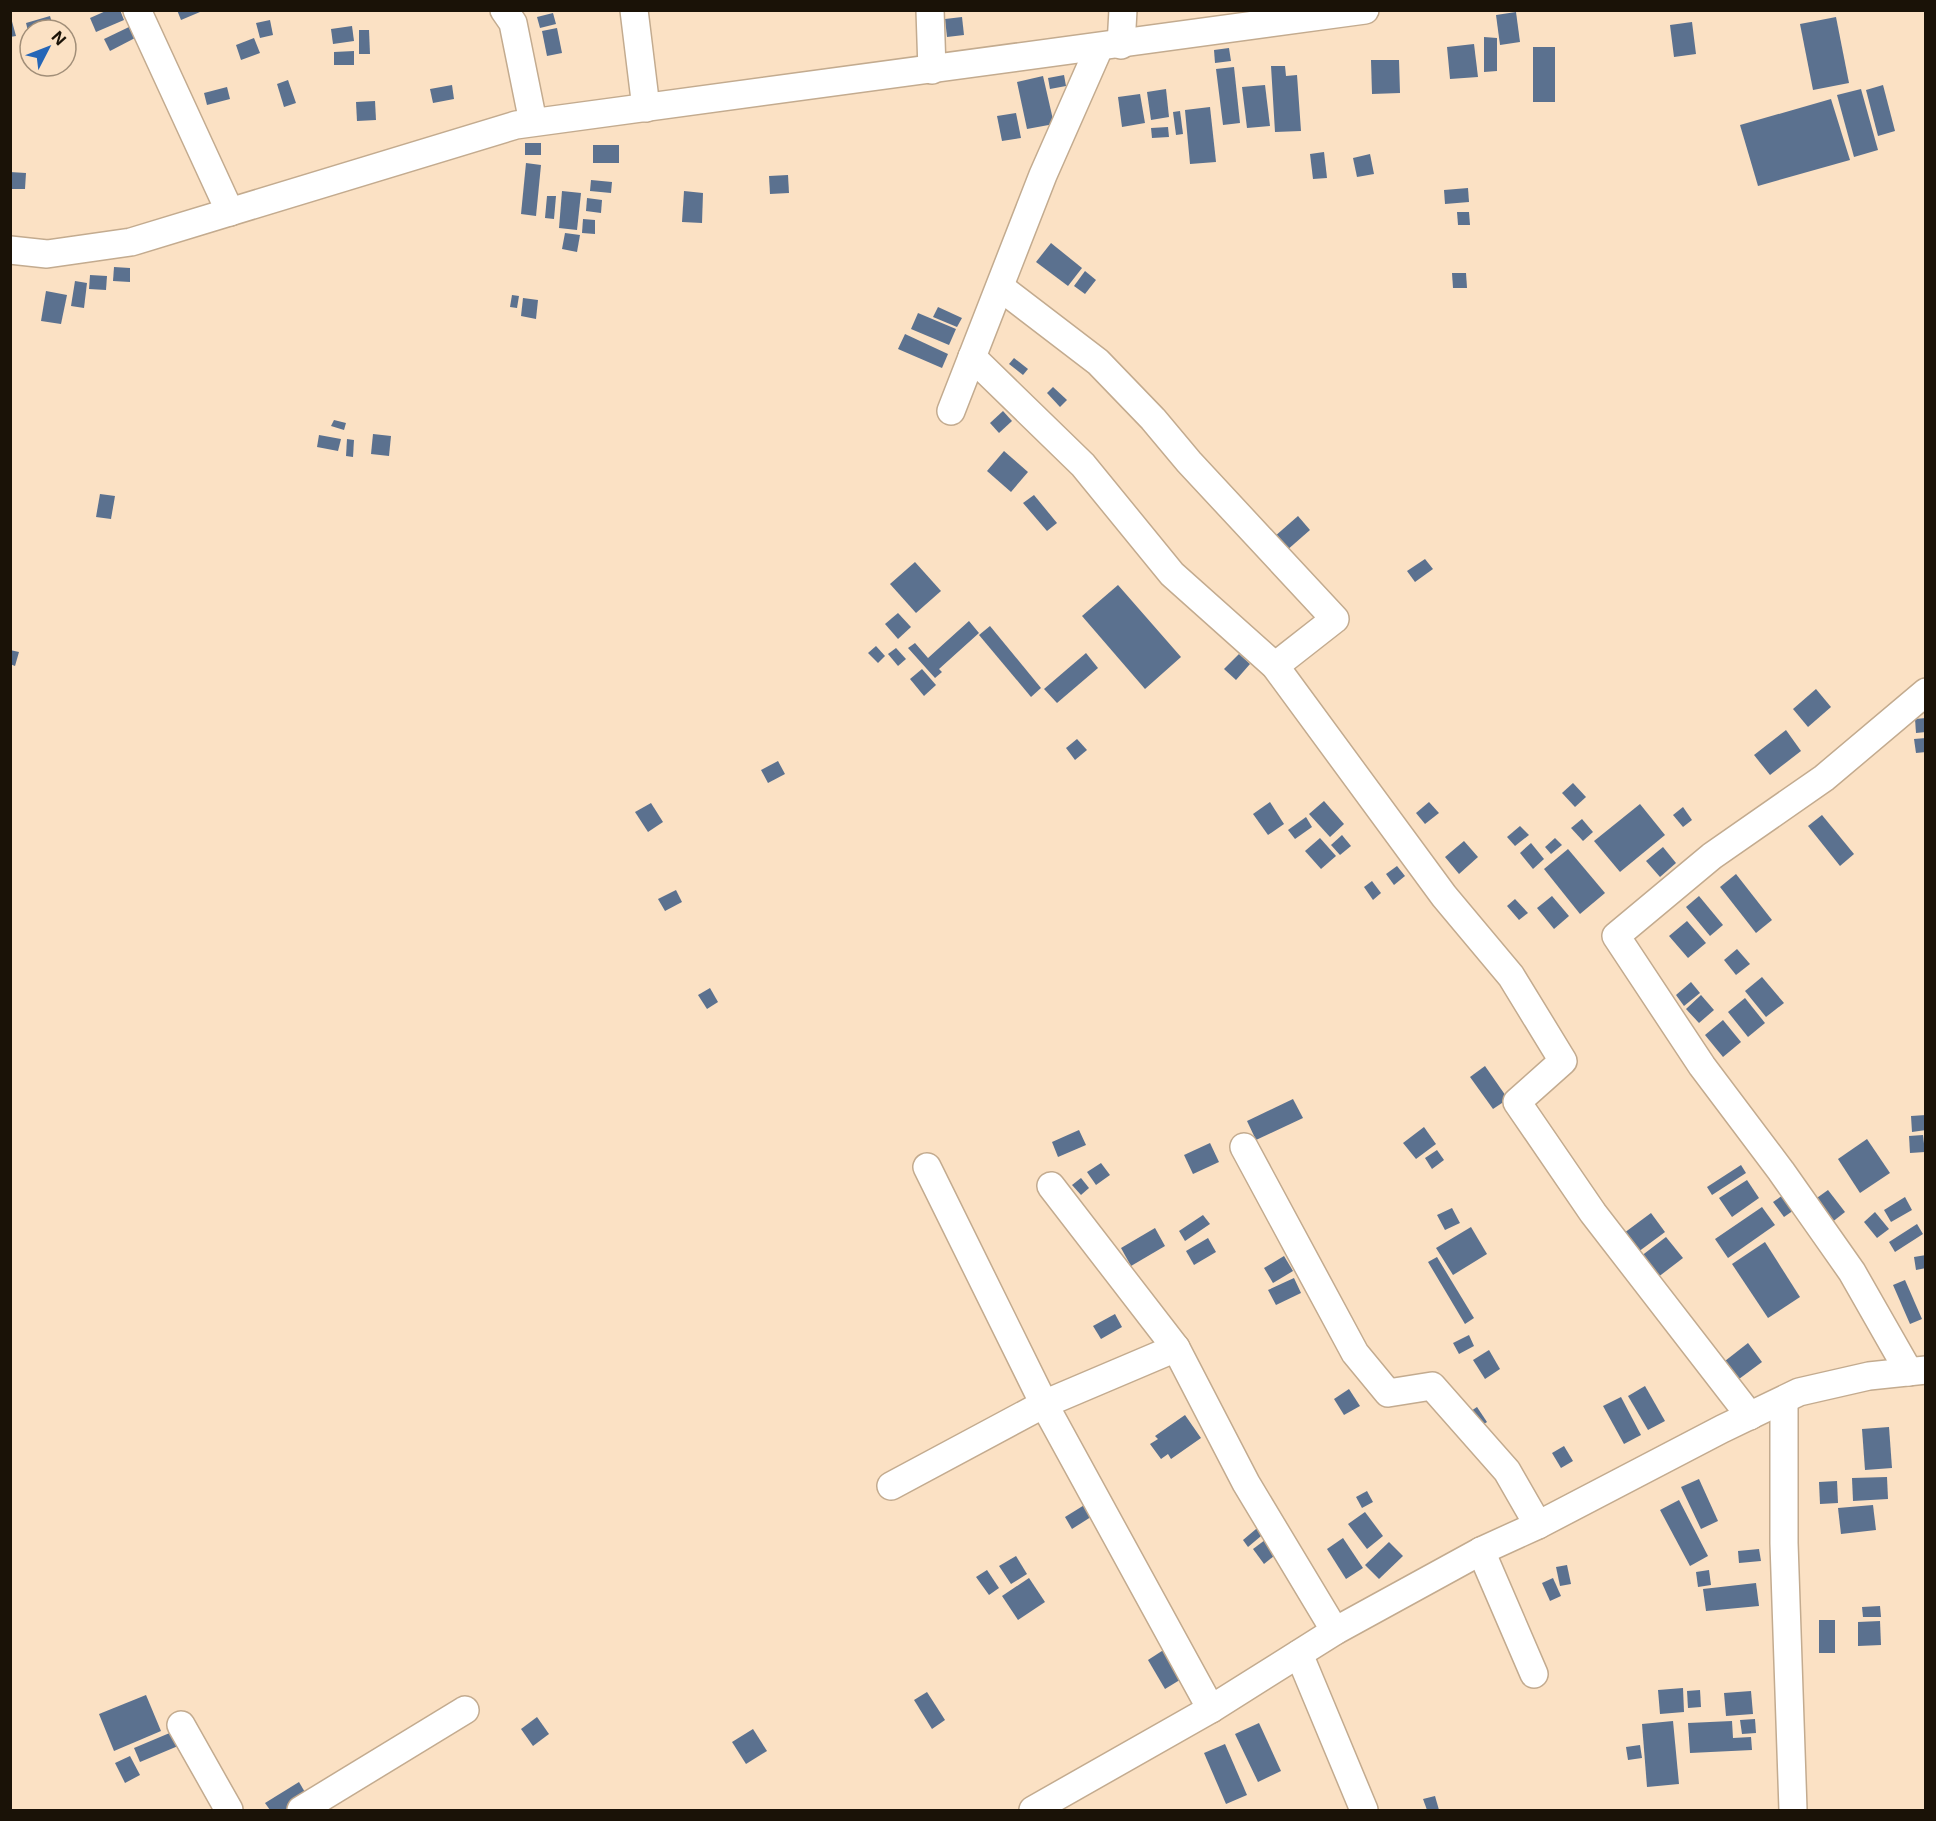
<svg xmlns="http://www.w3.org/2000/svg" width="1936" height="1821" font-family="Inter,sans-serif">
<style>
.building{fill:#5b718f}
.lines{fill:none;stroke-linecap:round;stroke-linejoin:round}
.minor-casing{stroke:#c3ab8f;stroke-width:30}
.minor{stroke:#fff;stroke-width:27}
</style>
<rect width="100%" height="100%" fill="#fbe1c4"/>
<g class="building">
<polygon points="108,10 120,10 124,20 96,32 90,18"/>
<polygon points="177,10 200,10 200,12 181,20"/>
<polygon points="1516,12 1520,42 1500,45 1496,15"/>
<polygon points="553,13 556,24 540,28 537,17"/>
<polygon points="10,14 16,36 10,37"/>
<polygon points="50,16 54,30 30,30 29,35 26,23"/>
<polygon points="962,17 964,35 947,37 945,19"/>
<polygon points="1836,17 1849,83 1813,90 1800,24"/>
<polygon points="270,20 273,35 260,38 256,23"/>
<polygon points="1692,22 1696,54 1674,57 1670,25"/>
<polygon points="352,26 354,41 333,44 331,29"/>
<polygon points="129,27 135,38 110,51 104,39"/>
<polygon points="557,28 562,53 547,56 542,31"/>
<polygon points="359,30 369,30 370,54 359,54"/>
<polygon points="1484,37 1497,38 1497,71 1484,72"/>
<polygon points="254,38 260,53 241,60 236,45"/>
<polygon points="1474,44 1478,77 1450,79 1447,47"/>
<rect x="1533" y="47" width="22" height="55"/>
<polygon points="1229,48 1231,61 1215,63 1214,50"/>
<polygon points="354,51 354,65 334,65 334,52"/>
<polygon points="1371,60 1399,60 1400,93 1372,94"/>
<polygon points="1271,66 1285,66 1286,76 1297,75 1301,131 1275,132"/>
<polygon points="1234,67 1240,123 1223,125 1216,69"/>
<polygon points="1064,75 1066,86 1050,89 1048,78"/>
<polygon points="1043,76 1054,124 1027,129 1017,82"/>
<polygon points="288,80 296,103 284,107 277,84"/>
<polygon points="452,85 454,99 433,103 430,89"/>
<polygon points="1265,85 1270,126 1247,128 1242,87"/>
<polygon points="1883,85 1895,131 1878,136 1866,90"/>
<polygon points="227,87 230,99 207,105 204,93"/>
<polygon points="1166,89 1169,117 1151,120 1147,92"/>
<polygon points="1861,89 1878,150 1854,157 1837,95"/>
<polygon points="1140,94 1145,123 1122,127 1118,97"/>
<polygon points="1831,99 1850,160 1758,186 1740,125"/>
<polygon points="375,101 376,120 357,121 356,102"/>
<polygon points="1210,107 1216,162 1190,164 1185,110"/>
<polygon points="1180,111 1183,134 1176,135 1173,112"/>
<polygon points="1016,113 1021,138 1002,141 997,116"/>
<polygon points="1168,127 1169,137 1152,138 1151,128"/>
<rect x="525" y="143" width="16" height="12"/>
<rect x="593" y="145" width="26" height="18"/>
<polygon points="1324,152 1327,178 1313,179 1310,154"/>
<polygon points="1370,154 1374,174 1357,177 1353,158"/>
<polygon points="526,163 541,165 536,216 521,214"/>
<polygon points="10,172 26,173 25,189 10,189"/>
<polygon points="788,175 789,193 770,194 769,176"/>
<polygon points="591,180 612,182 611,193 590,191"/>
<polygon points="1468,188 1469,202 1445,204 1444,190"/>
<polygon points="562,191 581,193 577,230 559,228"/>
<polygon points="684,191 703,193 702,223 682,222"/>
<polygon points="547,196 556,196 554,219 545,218"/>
<polygon points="587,198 602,200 601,213 586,211"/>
<polygon points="1457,212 1469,212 1470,225 1458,225"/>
<polygon points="583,219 595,220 595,234 582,233"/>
<polygon points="565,233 580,235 577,252 562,249"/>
<polygon points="1051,243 1082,268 1068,286 1036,262"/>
<polygon points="114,267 130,268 130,282 113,281"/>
<polygon points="1085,271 1096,280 1085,294 1074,286"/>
<polygon points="1452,273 1466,273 1467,288 1453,288"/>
<polygon points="90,275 107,276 106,290 89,289"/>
<polygon points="75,281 87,283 84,308 71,306"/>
<polygon points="46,291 67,295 61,324 41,321"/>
<polygon points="512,295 519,296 517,308 510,307"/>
<polygon points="523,298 538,300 536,319 521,316"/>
<polygon points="938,307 962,318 957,327 933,317"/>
<polygon points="918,313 956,329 949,345 911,329"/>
<polygon points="905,334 948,354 942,368 898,349"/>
<polygon points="1014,358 1028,369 1023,375 1009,364"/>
<polygon points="1053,387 1067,400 1060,407 1047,393"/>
<polygon points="1003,411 1012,421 999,433 990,423"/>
<polygon points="334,420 346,423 344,430 331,426"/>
<polygon points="373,434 391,436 389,456 371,454"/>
<polygon points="319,435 341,439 338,451 317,447"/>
<polygon points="347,439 354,440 353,457 346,456"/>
<polygon points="1004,451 1028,472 1011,492 987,471"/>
<polygon points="100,494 115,496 111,519 96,517"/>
<polygon points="1034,495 1057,523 1047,531 1023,503"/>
<polygon points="1298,516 1310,530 1286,551 1274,537"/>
<polygon points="1425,559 1433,569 1415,582 1407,571"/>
<polygon points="915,562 941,591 916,613 890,584"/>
<polygon points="1118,585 1181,657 1145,689 1082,616"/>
<polygon points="898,613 911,627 898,639 885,624"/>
<polygon points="969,621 979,633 939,669 942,672 935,678 908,648 915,643 928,658"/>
<polygon points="990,626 1041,688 1031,697 979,635"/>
<polygon points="876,646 885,656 878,663 868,653"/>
<polygon points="896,648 906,659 898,666 888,654"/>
<polygon points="10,650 19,652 15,666 10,664"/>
<polygon points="1086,653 1098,668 1057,703 1044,689"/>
<polygon points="1239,654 1250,664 1236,680 1224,669"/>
<polygon points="922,669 936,685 924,696 910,679"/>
<polygon points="1816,689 1831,707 1808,727 1793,709"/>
<polygon points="1926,718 1926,732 1916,733 1915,719"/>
<polygon points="1786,730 1801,751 1770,775 1754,755"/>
<polygon points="1926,738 1926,752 1916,753 1914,739"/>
<polygon points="1077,739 1087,750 1075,760 1066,748"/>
<polygon points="778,761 785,774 768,783 761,770"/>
<polygon points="1573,783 1586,797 1575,807 1562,793"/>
<polygon points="1324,801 1344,824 1330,837 1309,814"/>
<polygon points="1270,802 1284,824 1268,835 1253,814"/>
<polygon points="1429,802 1439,813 1425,824 1416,813"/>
<polygon points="651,803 663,822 648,832 635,812"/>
<polygon points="1640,804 1665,835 1620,872 1594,841"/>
<polygon points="1683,807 1692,820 1683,827 1673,815"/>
<polygon points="1822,815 1854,854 1840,866 1808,826"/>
<polygon points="1306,817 1312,827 1295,839 1288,830"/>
<polygon points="1582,819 1593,832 1583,841 1571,828"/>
<polygon points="1520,826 1529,835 1515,846 1507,837"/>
<polygon points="1342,835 1351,846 1340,855 1331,845"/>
<polygon points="1320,838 1336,856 1321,869 1305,851"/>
<polygon points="1555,838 1562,845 1551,854 1545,847"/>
<polygon points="1464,841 1478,857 1459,874 1445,857"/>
<polygon points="1531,843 1544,859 1533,869 1520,853"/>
<polygon points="1663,847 1676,863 1660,877 1646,861"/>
<polygon points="1568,849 1605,893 1580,914 1544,869"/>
<polygon points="1397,866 1405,876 1394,885 1386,874"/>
<polygon points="1736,874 1772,920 1756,933 1720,887"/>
<polygon points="1372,881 1381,893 1373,900 1364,887"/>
<polygon points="676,890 682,902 665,911 658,899"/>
<polygon points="1552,896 1569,916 1554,929 1537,908"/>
<polygon points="1699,896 1723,925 1710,936 1686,907"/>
<polygon points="1515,899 1528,913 1519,920 1507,906"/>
<polygon points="1687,921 1706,943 1688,958 1669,936"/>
<polygon points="1737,949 1750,964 1736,975 1724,960"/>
<polygon points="1762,977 1784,1003 1766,1017 1745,991"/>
<polygon points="1691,982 1700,993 1684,1006 1676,995"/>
<polygon points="710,988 718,1002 707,1009 698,995"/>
<polygon points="1701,995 1714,1010 1699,1023 1686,1009"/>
<polygon points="1745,998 1765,1023 1748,1037 1728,1012"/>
<polygon points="1723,1020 1741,1042 1723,1057 1705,1035"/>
<polygon points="1485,1066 1508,1099 1493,1109 1470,1077"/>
<polygon points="1293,1099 1303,1118 1256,1140 1247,1121"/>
<polygon points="1926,1115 1926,1130 1912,1132 1911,1116"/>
<polygon points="1424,1127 1436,1144 1416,1159 1403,1143"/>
<polygon points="1079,1130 1086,1145 1058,1157 1052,1142"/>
<polygon points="1923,1135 1925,1152 1910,1153 1909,1136"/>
<polygon points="1867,1139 1890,1173 1860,1193 1838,1159"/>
<polygon points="1210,1143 1219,1162 1193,1174 1184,1155"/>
<polygon points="1437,1150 1444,1160 1432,1169 1425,1158"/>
<polygon points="1101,1163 1110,1175 1096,1185 1087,1172"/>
<polygon points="1741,1165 1746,1173 1712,1195 1707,1187"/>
<polygon points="1081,1178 1089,1188 1081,1195 1072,1185"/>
<polygon points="1747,1180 1759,1198 1732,1217 1719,1198"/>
<polygon points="1828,1190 1845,1212 1831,1223 1814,1200"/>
<polygon points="1786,1193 1797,1208 1784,1217 1773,1202"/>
<polygon points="1905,1197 1912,1210 1891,1222 1884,1210"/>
<polygon points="1762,1207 1775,1225 1728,1258 1715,1239"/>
<polygon points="1452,1208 1460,1223 1445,1230 1437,1215"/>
<polygon points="1875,1212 1889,1229 1877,1238 1864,1222"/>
<polygon points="1651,1213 1665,1232 1634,1255 1620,1236"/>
<polygon points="1203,1215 1210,1224 1185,1241 1179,1231"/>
<polygon points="1917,1224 1923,1234 1895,1252 1889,1242"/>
<polygon points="1471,1227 1487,1254 1453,1275 1436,1248"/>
<polygon points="1155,1228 1165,1246 1131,1266 1121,1248"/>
<polygon points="1666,1237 1683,1258 1653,1281 1636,1260"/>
<polygon points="1208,1238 1216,1252 1194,1265 1186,1251"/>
<polygon points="1765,1242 1800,1297 1768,1318 1732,1264"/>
<polygon points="1926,1255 1926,1268 1916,1270 1914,1257"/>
<polygon points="1284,1256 1293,1271 1273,1283 1264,1268"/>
<polygon points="1437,1257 1474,1318 1465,1324 1428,1262"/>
<polygon points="1294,1278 1301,1293 1276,1305 1268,1290"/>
<polygon points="1905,1280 1922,1319 1910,1324 1893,1285"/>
<polygon points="1115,1314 1122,1327 1101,1339 1093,1326"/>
<polygon points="1469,1335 1474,1346 1459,1354 1453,1343"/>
<polygon points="1748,1343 1762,1362 1739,1379 1725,1361"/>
<polygon points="1489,1350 1500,1369 1485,1379 1473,1360"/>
<polygon points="1645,1386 1665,1421 1648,1430 1628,1396"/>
<polygon points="1349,1389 1360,1406 1344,1415 1334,1399"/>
<polygon points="1621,1397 1641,1435 1624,1444 1603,1406"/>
<polygon points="1477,1407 1487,1422 1478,1428 1468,1413"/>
<polygon points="1185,1415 1201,1438 1171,1459 1168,1454 1161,1459 1150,1444 1158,1439 1155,1436"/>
<polygon points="1889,1427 1892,1468 1865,1470 1862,1429"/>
<polygon points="1564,1446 1573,1461 1561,1468 1552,1453"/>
<polygon points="1887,1477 1888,1499 1853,1501 1852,1478"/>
<polygon points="1699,1479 1718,1521 1701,1529 1681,1487"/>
<polygon points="1837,1481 1838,1503 1820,1504 1819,1482"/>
<polygon points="1367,1491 1373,1502 1362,1508 1356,1497"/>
<polygon points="1679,1500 1708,1556 1690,1566 1660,1510"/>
<polygon points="1086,1504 1094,1515 1072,1529 1065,1517"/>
<polygon points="1873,1505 1876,1530 1841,1534 1838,1508"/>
<polygon points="1365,1512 1383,1536 1367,1549 1348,1524"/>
<polygon points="1262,1524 1267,1531 1248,1547 1243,1540"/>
<polygon points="1269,1537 1280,1551 1264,1564 1253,1549"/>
<polygon points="1343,1538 1363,1568 1346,1579 1327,1549"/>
<polygon points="1389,1542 1403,1556 1379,1579 1365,1565"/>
<polygon points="1759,1549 1761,1561 1739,1563 1738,1551"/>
<polygon points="1016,1556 1027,1574 1011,1584 999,1566"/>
<polygon points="1567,1565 1571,1584 1560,1586 1556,1567"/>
<polygon points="987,1570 999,1588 989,1595 976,1577"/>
<polygon points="1709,1570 1711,1585 1698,1587 1696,1572"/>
<polygon points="1029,1578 1045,1602 1018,1620 1002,1596"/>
<polygon points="1553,1578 1561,1596 1550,1601 1542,1583"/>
<polygon points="1756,1583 1759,1606 1706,1611 1703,1589"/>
<polygon points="1880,1606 1881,1617 1863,1617 1862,1607"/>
<rect x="1819" y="1620" width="16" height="33"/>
<polygon points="1880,1621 1881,1645 1858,1646 1858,1622"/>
<polygon points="1165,1649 1183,1678 1165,1689 1148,1660"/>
<polygon points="1683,1688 1684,1712 1660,1714 1658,1690"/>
<polygon points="1700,1690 1701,1707 1688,1708 1687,1691"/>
<polygon points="1751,1691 1753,1714 1726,1716 1724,1693"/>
<polygon points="927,1692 945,1720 932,1729 914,1700"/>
<polygon points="146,1695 161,1731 114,1751 99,1714"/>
<polygon points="537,1717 549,1734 533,1746 521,1729"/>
<polygon points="1755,1719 1756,1733 1742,1734 1740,1720"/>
<polygon points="1673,1721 1679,1784 1647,1787 1642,1724"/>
<polygon points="1732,1721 1733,1738 1751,1737 1752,1750 1690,1753 1688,1723"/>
<polygon points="1259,1723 1281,1771 1258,1782 1235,1734"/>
<polygon points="753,1729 767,1751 746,1764 732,1742"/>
<polygon points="172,1732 178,1746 140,1762 134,1748"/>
<polygon points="1225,1744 1247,1795 1226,1804 1204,1753"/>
<polygon points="1640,1745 1642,1758 1628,1760 1626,1747"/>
<polygon points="130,1756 140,1775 125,1783 115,1763"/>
<polygon points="299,1782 309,1799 290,1810 270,1810 265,1803"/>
<polygon points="1435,1796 1439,1810 1427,1810 1423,1799"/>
</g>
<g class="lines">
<defs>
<g id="minor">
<polyline points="137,10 230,212"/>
<polyline points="504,10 513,23 533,122"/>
<polyline points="634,10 646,108"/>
<polyline points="930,10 932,70"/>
<polyline points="1121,45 1123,10"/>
<polyline points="10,250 47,254 131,242 516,125 1365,10"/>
<polyline points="1000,287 1098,362 1153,419 1189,462 1335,619 1275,666"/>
<polyline points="972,357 1083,465 1172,574 1275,666 1444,896 1511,976 1563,1061 1517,1102 1593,1213 1750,1416"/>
<polyline points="951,411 1043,175 1099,48"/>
<polyline points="1244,1147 1355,1353 1388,1393 1432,1386 1507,1471 1538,1525"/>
<polyline points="927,1167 1044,1404 1211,1709"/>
<polyline points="1051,1186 1176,1348 1246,1483 1335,1631"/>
<polyline points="1909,1372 1852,1272 1781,1171 1702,1066 1616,936 1712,856 1824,778 1926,692"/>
<polyline points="1784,1400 1784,1543 1793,1810"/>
<polyline points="891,1486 1044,1404 1176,1348"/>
<polyline points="1481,1551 1534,1674"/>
<polyline points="1299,1654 1364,1810"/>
<polyline points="181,1725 229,1810"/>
<polyline points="301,1810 465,1710"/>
<polyline points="1033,1810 1211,1709 1335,1631 1481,1551 1538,1525 1722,1429 1799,1392 1869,1376 1926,1370"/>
</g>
</defs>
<use href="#minor" class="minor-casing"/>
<use href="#minor" class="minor"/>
</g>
<rect width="1936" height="1821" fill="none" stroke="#1a1207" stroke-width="24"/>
<g transform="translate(48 48) rotate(48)"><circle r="28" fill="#fbe1c4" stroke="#a18e78" stroke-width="1.5"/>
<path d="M0-4.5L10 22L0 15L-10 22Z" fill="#2566b7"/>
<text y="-9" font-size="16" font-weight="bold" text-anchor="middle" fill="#1a1207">N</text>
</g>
</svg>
